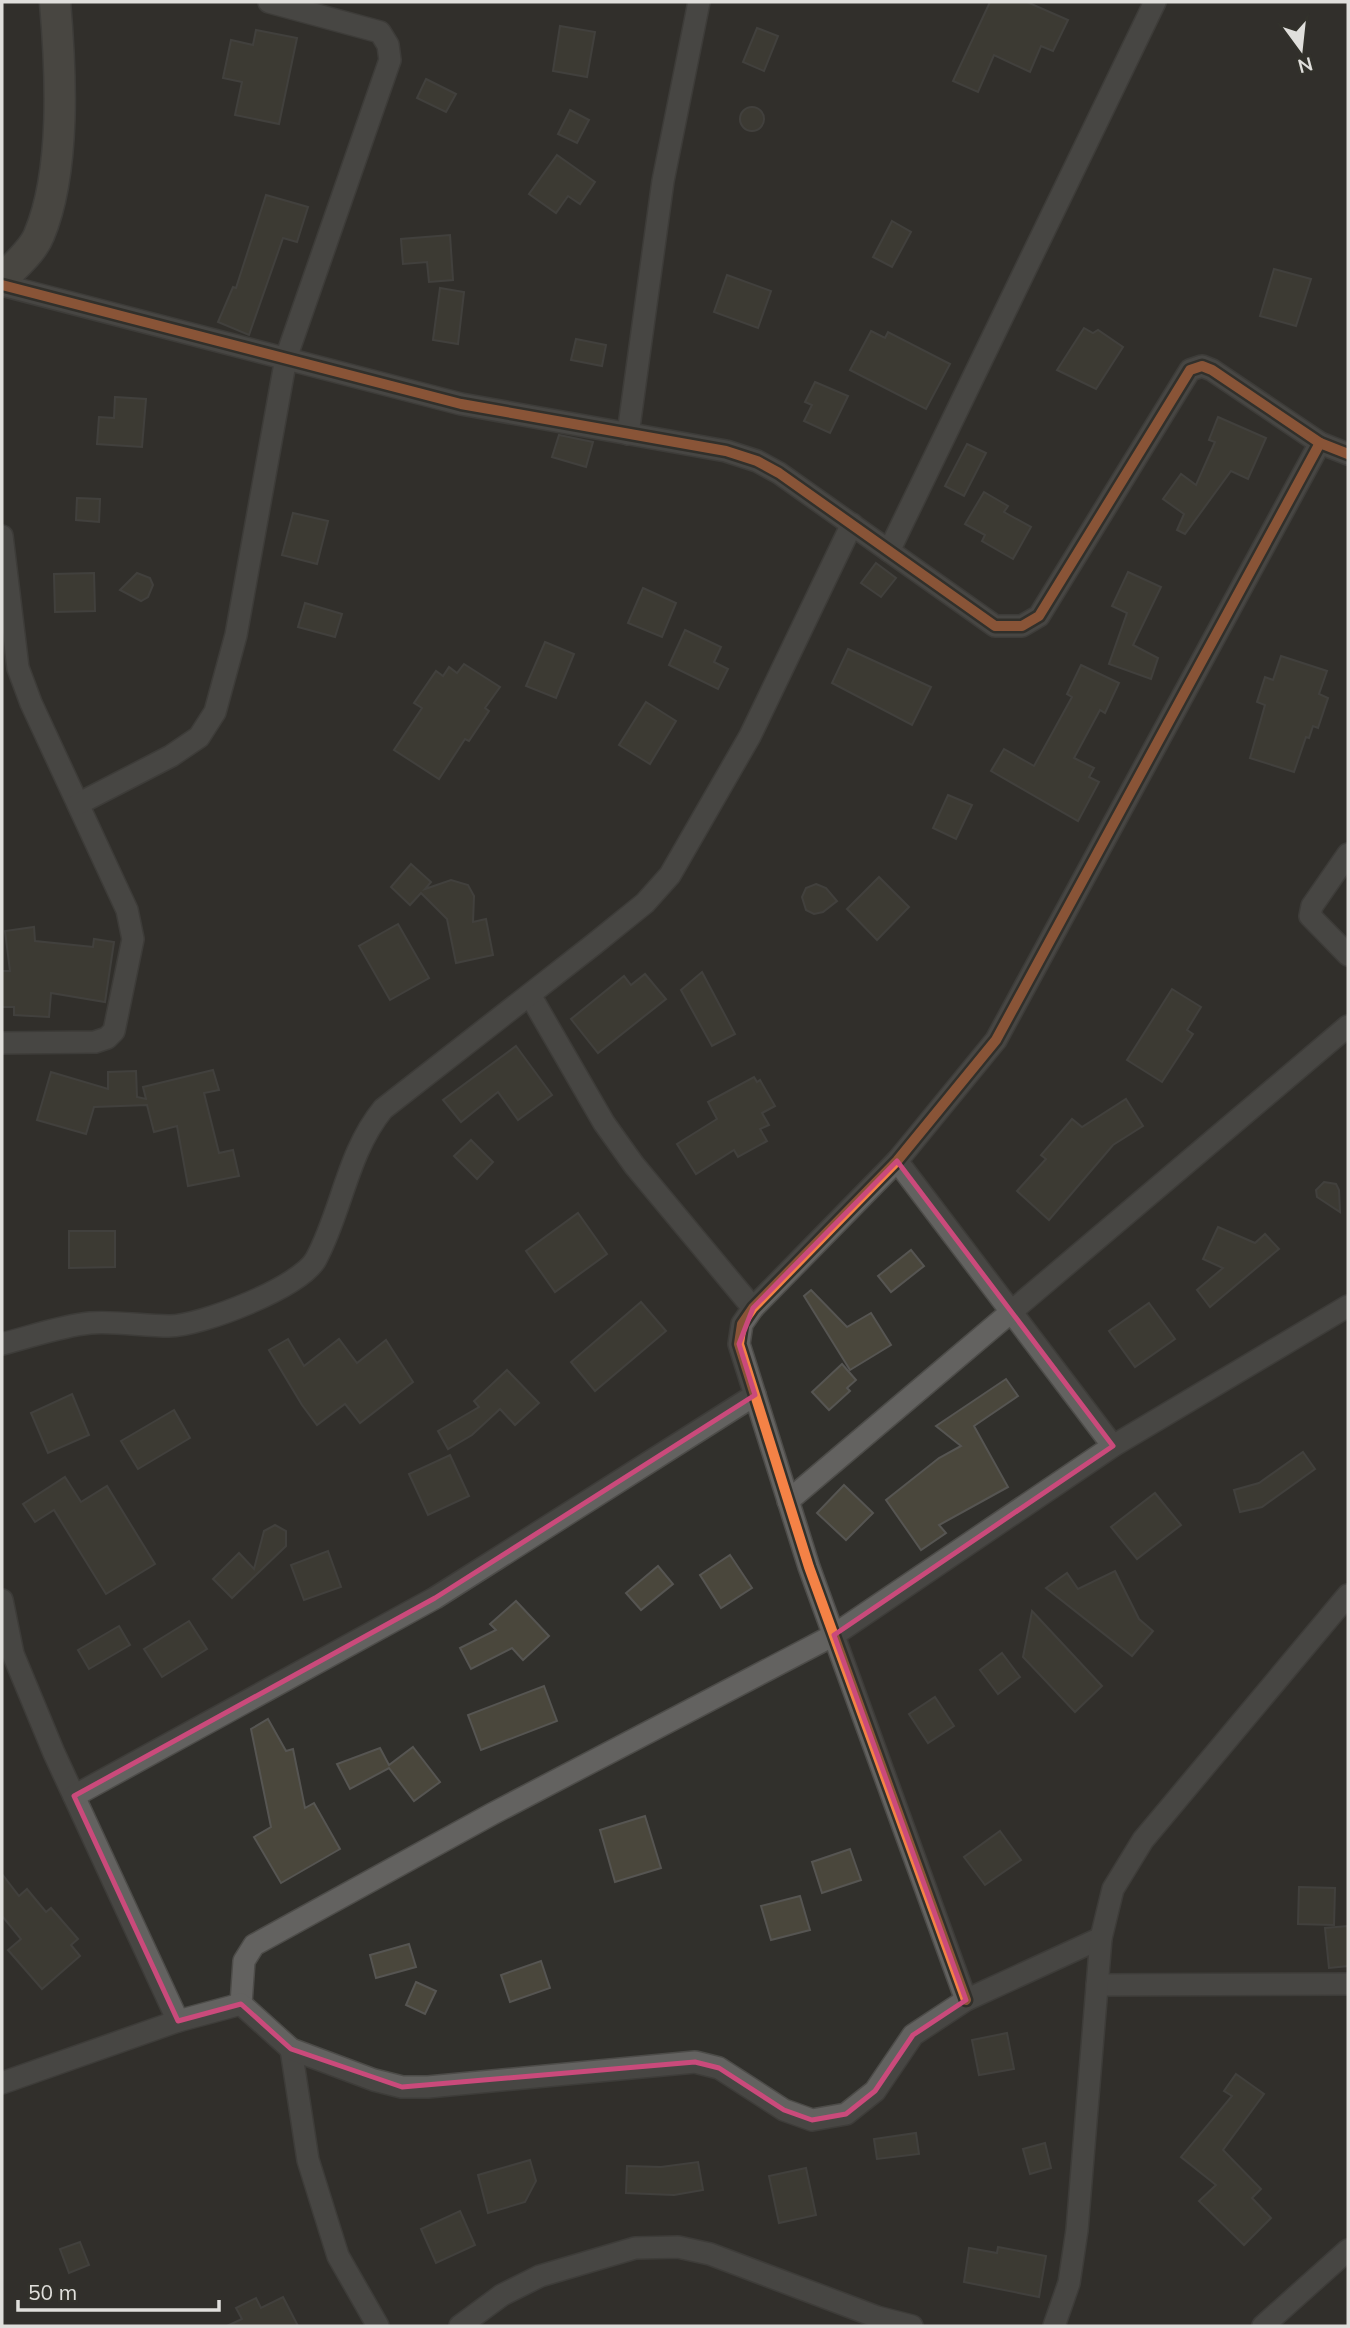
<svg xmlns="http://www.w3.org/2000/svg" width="1350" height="2328" font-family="Mulish,sans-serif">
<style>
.building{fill:#4a473c;stroke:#565552;stroke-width:2}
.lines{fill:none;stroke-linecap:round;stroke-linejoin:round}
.street-casing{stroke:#4d4c49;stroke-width:24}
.secondary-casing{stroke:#4d4c49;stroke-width:33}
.street{stroke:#636260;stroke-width:21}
.secondary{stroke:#64625c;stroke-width:30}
.cycleway-casing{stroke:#32312b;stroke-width:15}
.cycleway{stroke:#f48246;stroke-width:10}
.marked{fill:none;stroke:#ca4a7b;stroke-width:5;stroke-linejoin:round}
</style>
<rect width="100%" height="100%" fill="#31302c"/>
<g class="building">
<polygon points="990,2 1027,2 1068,20 1053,51 1041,46 1030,72 994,55 978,92 953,81"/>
<polygon points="560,26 595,32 587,77 553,71"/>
<polygon points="757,28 778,36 764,71 743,62"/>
<polygon points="256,30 297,38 279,124 235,115 242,82 223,78 231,40 253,45"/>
<polygon points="426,79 456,94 446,112 417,98"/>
<circle cx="752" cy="119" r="12"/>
<polygon points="570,110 589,120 577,143 558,134"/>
<polygon points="557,155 595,182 580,204 568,196 556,213 529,194"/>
<polygon points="266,195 308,207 297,242 283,238 249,335 218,322 233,287 236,288"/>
<polygon points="892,221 911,232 892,267 873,257"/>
<polygon points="450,235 453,280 429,282 427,262 403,264 401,239"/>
<polygon points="1274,269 1311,279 1296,326 1260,316"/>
<polygon points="727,275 771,291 758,328 714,312"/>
<polygon points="440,288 464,292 458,344 433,340"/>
<polygon points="1084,328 1093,333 1098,330 1123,347 1096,389 1057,370"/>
<polygon points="871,331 885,338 888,332 950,364 926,409 850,370"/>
<polygon points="576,339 606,345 602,366 571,360"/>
<polygon points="815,382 848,396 830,433 804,421 812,405 805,402"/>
<polygon points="115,397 146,399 142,447 97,444 99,417 114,418"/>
<polygon points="1218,417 1266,438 1248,479 1231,471 1185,534 1177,530 1184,514 1163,499 1181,474 1196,485 1215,442 1209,440"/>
<polygon points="559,435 593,442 586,467 552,457"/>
<polygon points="967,444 986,453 964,496 945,486"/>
<polygon points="984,492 1008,506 1004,512 1031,527 1013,559 982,541 985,535 965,524"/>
<polygon points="77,498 100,499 99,522 76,520"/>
<polygon points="293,513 328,521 317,564 282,555"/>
<polygon points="876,563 896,578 881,597 861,583"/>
<polygon points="1128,572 1161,587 1133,645 1158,658 1151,679 1109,664 1127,613 1112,606"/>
<polygon points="94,573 95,611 55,612 54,574"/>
<polygon points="137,573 150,578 153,585 148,597 141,601 120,590"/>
<polygon points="643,588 676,603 662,637 628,623"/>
<polygon points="305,603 342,614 335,637 298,627"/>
<polygon points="685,630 721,647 714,662 728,669 718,689 669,665"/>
<polygon points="545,642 574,654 556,698 526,686"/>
<polygon points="848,649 931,687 912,725 832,683"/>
<polygon points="1281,656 1327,671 1319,694 1328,698 1318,728 1313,726 1309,738 1306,737 1294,772 1250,758 1265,705 1257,702 1265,677 1273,680"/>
<polygon points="464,664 500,687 485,708 489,711 469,741 465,739 439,779 394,750 422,708 414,703 436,671 443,676 449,667 457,673"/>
<polygon points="1081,665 1119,683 1105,713 1100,710 1074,758 1094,768 1089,777 1099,782 1078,821 991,771 1004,749 1034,766 1072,697 1067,694"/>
<polygon points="646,702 676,721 650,764 619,745"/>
<polygon points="948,795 972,805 956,839 933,828"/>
<polygon points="411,864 431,882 425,889 451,880 468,885 474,896 473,922 486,919 493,955 456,963 447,919 421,893 410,905 391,887"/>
<polygon points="879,877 909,907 877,940 847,909"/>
<polygon points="816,884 826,888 837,901 823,912 814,914 806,910 802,897 806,888"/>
<polygon points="398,924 429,978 390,1000 359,946"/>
<polygon points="34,927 35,941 93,947 94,939 114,942 105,1002 51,993 49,1017 14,1015 14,1007 2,1007 2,971 10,971 5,931"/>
<polygon points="702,972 735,1034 712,1046 681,990"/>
<polygon points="645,974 666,999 598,1053 571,1019 624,976 631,985"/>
<polygon points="1172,989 1201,1007 1187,1030 1193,1034 1162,1082 1127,1060"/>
<polygon points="516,1046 552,1095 518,1120 498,1092 461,1122 443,1100"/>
<polygon points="213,1070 219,1090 204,1093 219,1153 233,1150 239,1176 188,1186 177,1126 154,1132 147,1105 94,1107 86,1134 37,1120 51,1072 108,1089 108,1072 136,1071 137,1097 146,1099 143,1087"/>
<polygon points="754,1077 757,1082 760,1080 775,1106 762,1113 769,1125 760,1129 767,1141 738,1157 734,1150 696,1174 677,1144 717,1119 708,1102"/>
<polygon points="1126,1099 1143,1126 1113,1145 1049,1220 1017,1191 1046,1159 1041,1155 1072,1119 1082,1127"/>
<polygon points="471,1140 493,1162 477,1179 454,1156"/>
<polygon points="1324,1182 1336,1184 1339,1190 1340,1212 1317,1197 1316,1190"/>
<polygon points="578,1213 607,1254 555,1292 526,1251"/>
<polygon points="1218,1227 1255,1243 1265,1234 1279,1249 1210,1307 1197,1290 1223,1268 1203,1259"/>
<polygon points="69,1231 115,1231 115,1267 69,1268"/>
<polygon points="911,1250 924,1266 891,1292 878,1276"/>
<polygon points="811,1290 847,1327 871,1313 891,1345 850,1370 804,1296"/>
<polygon points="641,1302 666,1331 595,1391 571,1362"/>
<polygon points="1149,1303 1175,1339 1135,1367 1109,1331"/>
<polygon points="288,1339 304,1366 339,1339 357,1363 386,1340 413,1382 360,1423 345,1404 317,1425 302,1405 269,1350"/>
<polygon points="842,1364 856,1380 847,1388 850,1391 829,1410 812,1392"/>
<polygon points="507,1370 539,1403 515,1425 500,1409 472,1435 448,1449 438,1431 479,1407 474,1401"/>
<polygon points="1006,1379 1018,1396 974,1426 1008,1487 939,1525 946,1533 921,1550 886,1500 939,1458 961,1446 936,1426"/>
<polygon points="72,1394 89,1435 48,1453 31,1413"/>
<polygon points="174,1410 190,1438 138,1469 121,1441"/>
<polygon points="1303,1452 1315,1469 1262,1507 1240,1512 1234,1490 1259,1483"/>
<polygon points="450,1455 469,1496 428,1515 409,1474"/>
<polygon points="65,1477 81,1502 107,1486 155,1564 106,1594 54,1510 35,1522 23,1504"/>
<polygon points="844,1485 873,1513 846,1540 817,1513"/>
<polygon points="1155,1493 1181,1525 1137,1559 1111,1527"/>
<polygon points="275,1525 286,1531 286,1546 232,1598 213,1579 239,1553 254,1569 264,1531"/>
<polygon points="328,1551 341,1587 304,1600 291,1565"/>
<polygon points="730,1555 752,1588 721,1608 700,1575"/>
<polygon points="658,1566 673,1584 641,1610 626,1593"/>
<polygon points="1115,1571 1139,1619 1153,1631 1132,1656 1046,1588 1067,1573 1078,1589"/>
<polygon points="516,1601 549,1636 523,1660 512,1648 471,1669 460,1648 496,1630 490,1624"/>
<polygon points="1032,1611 1102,1686 1075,1712 1023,1657"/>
<polygon points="189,1621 207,1649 162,1677 144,1649"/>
<polygon points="119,1626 130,1645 89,1669 78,1650"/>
<polygon points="1002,1653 1020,1677 998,1694 980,1670"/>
<polygon points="544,1686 557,1721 481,1750 468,1715"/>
<polygon points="935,1697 954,1726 928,1743 909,1714"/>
<polygon points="268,1719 286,1751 293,1749 305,1808 314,1803 340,1849 281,1883 254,1837 271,1827 251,1729"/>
<polygon points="413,1747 440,1782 414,1801 389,1768 350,1789 337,1764 380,1748 389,1765"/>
<polygon points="645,1816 661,1868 615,1882 600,1830"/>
<polygon points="1000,1831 1021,1860 985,1885 964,1857"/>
<polygon points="850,1849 861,1880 822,1893 812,1862"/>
<polygon points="2,1874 19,1896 27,1889 46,1912 51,1908 78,1939 71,1945 80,1956 42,1989 8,1950 21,1939 2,1916"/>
<polygon points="1299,1887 1335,1888 1334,1925 1298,1924"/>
<polygon points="800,1896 810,1930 771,1940 761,1906"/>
<polygon points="1348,1926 1348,1966 1329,1968 1325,1928"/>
<polygon points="409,1944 416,1967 376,1978 370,1955"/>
<polygon points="541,1961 550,1988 510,2002 501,1975"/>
<polygon points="416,1982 436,1991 425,2014 406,2005"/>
<polygon points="1007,2033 1014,2069 979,2075 972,2040"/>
<polygon points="1236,2074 1264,2094 1223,2150 1261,2189 1252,2198 1271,2218 1244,2245 1199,2201 1216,2185 1181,2157 1232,2096 1224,2091"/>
<polygon points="916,2133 919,2154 877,2159 874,2139"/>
<polygon points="1045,2143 1051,2168 1030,2174 1023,2149"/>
<polygon points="530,2160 536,2181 525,2202 488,2213 478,2175"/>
<polygon points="698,2162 703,2190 674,2195 626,2193 627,2166 661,2167"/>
<polygon points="806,2168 816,2215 779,2223 769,2176"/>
<polygon points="460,2211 475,2245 436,2263 421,2229"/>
<polygon points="80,2242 89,2265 69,2273 60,2249"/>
<polygon points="998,2247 1046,2256 1039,2297 964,2282 969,2248 997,2253"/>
<polygon points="283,2297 298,2326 227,2326 242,2319 236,2308 256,2298 261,2308"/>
</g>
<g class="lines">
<defs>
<g id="street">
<polyline points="2,285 461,404 726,451 757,461 779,473 995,626 1022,626 1039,616 1190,370 1202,366 1212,370 1320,443 1348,454"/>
<polyline points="628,434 663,181 699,2"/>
<polyline points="2,536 18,668 31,703 127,910 133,939 114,1031 107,1038 95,1042 2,1043"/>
<polyline points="889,551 1155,2"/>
<polyline points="78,804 171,756 199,737 215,712 236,635 286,358 390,60 388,45 380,32 269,2"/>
<polyline points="1348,854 1312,906 1310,916 1348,955"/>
<polyline points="530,995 604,1123 634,1165 753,1308"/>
<polyline points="897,1161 1113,1446"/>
<path d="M2 1344C30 1337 60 1326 90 1323 116 1321 143 1326 169 1326 201 1326 301 1287 316 1259 342 1211 347 1153 383 1109L593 945 645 903 670 875 750 736 852 524"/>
<polyline points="788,1501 1348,1026"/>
<polyline points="2,1600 13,1654 54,1753 178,2021"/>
<polyline points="74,1796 435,1598 755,1395"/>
<polyline points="1097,1985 1348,1984"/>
<polyline points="966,2000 809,1567 739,1344 742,1324 753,1308 897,1161 996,1040 1320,443"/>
<polyline points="241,2004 244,1961 254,1945 492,1814 834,1635 1113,1446 1348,1306"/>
<polyline points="291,2049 308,2160 338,2256 378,2326"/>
<polyline points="2,2083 178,2021 241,2004 291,2049 374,2080 402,2087 428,2087 695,2062 719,2068 784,2110 812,2120 846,2114 875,2091 913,2035 966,2000 1101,1938"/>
<polyline points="460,2326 502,2295 540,2276 635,2248 678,2247 710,2254 877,2317 912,2326"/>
<polyline points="1054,2326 1069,2283 1077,2230 1101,1938 1113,1889 1143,1840 1348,1595"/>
<polyline points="1263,2326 1348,2250"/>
</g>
<path id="secondary" d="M2 280C13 267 33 251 39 235 66 171 61 71 55 2"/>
</defs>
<use href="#street" class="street-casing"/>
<use href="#secondary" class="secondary-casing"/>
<use href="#street" class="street"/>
<use href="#secondary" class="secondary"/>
<defs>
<g id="cycleway">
<polyline points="2,285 461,404 726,451 757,461 779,473 995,626 1022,626 1039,616 1190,370 1202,366 1212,370 1320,443 1348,454"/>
<polyline points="966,2000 809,1567 739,1344 742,1324 753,1308 897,1161 996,1040 1320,443"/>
</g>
</defs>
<use href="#cycleway" class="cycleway-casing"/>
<use href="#cycleway" class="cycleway"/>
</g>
<path d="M0 0H1350V2328H0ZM897 1161 1113 1446 834 1635 966 2000 913 2035 875 2091 846 2114 812 2120 784 2110 719 2068 695 2062 402 2087 291 2049 241 2004 178 2021 74 1796 435 1598 755 1395 739 1344 753 1308Z" fill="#31302c" fill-opacity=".55" fill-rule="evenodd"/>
<path class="marked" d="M897 1161 1113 1446 834 1635 966 2000 913 2035 875 2091 846 2114 812 2120 784 2110 719 2068 695 2062 402 2087 291 2049 241 2004 178 2021 74 1796 435 1598 755 1395 739 1344 753 1308Z"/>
<rect width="1350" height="2328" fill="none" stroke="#e0dfdc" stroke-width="7"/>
<g transform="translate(1301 49) rotate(165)" stroke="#32312b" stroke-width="5" paint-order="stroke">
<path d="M0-5L12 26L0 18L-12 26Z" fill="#e0dfdc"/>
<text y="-10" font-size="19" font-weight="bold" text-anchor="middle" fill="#e0dfdc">N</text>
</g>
<path d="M18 2300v10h201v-10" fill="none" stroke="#e0dfdc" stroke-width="3.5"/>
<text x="28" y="2300" font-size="21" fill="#e0dfdc" stroke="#32312b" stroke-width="5" paint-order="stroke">50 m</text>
</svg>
